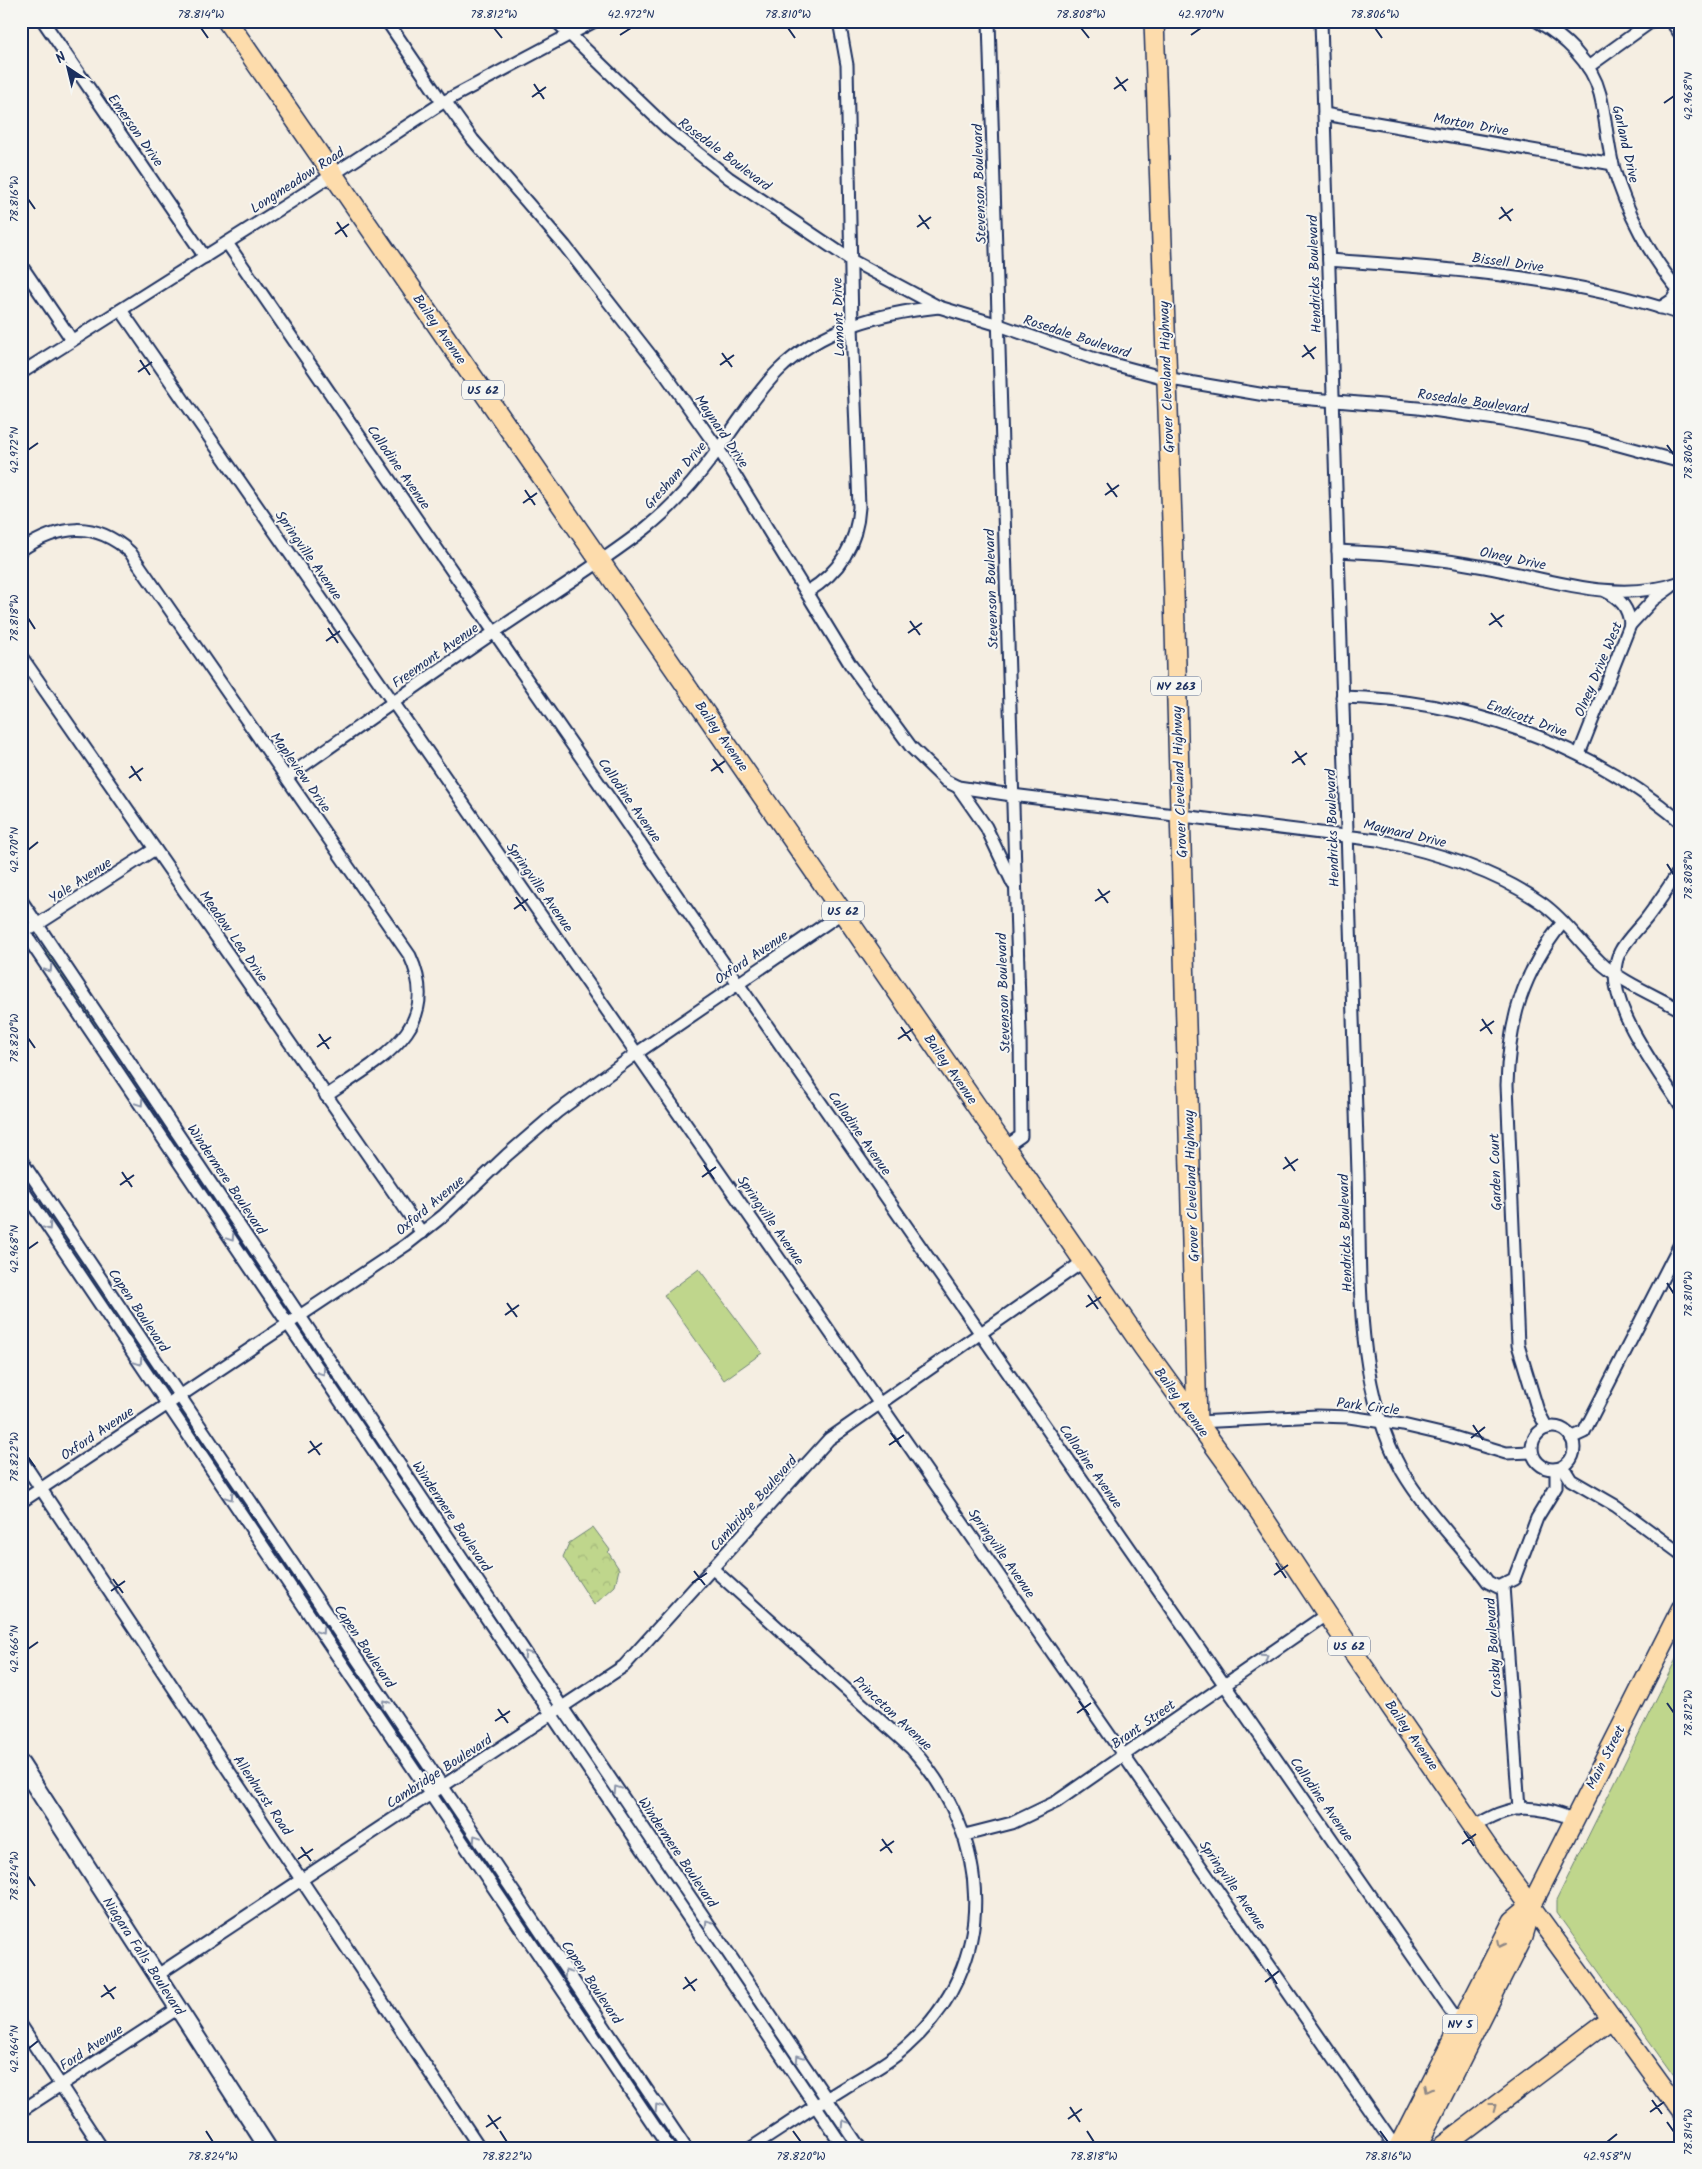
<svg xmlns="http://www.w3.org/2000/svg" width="1702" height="2169" font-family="Kalam,sans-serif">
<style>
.green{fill:#bfd68c;stroke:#6d8275}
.park{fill:url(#park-crowns);stroke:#6d8275}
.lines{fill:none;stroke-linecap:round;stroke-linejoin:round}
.street-casing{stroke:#1b2f5e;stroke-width:15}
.secondary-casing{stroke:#1b2f5e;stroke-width:20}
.primary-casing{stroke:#1b2f5e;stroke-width:22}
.street{stroke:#f6f6f2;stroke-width:11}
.secondary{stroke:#f6f6f2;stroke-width:16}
.primary{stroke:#fddcac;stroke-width:19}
.oneway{stroke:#8892a8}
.oneway2{stroke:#8c8685}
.ticks{fill:none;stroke:#1b2f5e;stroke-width:2}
.labels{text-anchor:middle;stroke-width:4;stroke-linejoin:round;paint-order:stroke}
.shield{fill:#f6f6f2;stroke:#5d6b8a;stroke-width:1}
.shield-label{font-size:12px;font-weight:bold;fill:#1b2f5e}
.street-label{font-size:14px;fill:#1b2f5e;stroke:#f6f6f2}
.neatline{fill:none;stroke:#1b2f5e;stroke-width:2}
.ticks-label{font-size:12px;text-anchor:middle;fill:#1b2f5e}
</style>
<defs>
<pattern id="park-crowns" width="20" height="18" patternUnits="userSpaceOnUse" patternTransform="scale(1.25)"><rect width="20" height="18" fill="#bfd68c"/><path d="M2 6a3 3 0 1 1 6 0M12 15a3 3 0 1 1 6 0" fill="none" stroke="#a4b87b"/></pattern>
</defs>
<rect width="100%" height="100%" fill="#f5eee2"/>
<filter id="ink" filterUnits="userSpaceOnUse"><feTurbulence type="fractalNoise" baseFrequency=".02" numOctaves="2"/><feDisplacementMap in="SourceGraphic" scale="10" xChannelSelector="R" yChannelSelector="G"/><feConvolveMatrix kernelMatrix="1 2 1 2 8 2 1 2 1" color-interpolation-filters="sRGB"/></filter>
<g filter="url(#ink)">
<g class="green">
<polygon points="45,945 119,1055 118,1057 115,1056 42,949"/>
<polygon points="128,1068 202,1178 201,1180 197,1179 125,1072"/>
<polygon points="211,1191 285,1301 283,1302 280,1302 208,1195"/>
<polygon points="40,1202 43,1202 166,1389 163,1389 39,1204"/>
<polygon points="699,1269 762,1353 724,1380 664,1295"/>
<polygon points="308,1336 381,1444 380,1446 376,1445 305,1340"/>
<polygon points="180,1411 182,1411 297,1583 294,1583"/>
<polygon points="471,1578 542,1687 538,1687 468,1582"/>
<polygon points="307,1600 309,1600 429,1777 429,1780"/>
<polygon points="1681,1649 1681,2086 1561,1919 1556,1912 1556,1901"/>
<polygon points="575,1736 648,1844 645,1844 574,1738"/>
<polygon points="445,1801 568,1983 567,1985 442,1802"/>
<polygon points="658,1856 731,1963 729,1965 727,1966 655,1858"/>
<polygon points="739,1976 811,2084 810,2085 736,1978"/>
<polygon points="579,2000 679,2148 674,2148 576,2001"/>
</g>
<polygon class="park" points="593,1527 610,1550 608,1552 619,1569 615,1586 594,1605 563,1557 569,1543"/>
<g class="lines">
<defs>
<g id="street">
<polyline points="43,21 205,257"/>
<polyline points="387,21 442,102"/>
<polyline points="556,21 667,128 729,178 851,260 939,307 999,325 1098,360 1165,378 1265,395 1418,408 1503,420 1586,436 1681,462"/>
<polyline points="989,21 1020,1034 1021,1136 1005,1147"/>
<path d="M1321 21 1358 1173C1361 1272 1353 1381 1402 1471 1426 1512 1460 1544 1488 1582L1498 1587 1514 1579 1537 1518 1556 1487V1469"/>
<path d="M1537 21C1564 37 1592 62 1600 94 1606 118 1607 142 1613 166 1626 211 1650 257 1681 293"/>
<polyline points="1588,67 1652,21"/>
<path d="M445 101 473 140 565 246 665 374 723 456 850 664 911 747 946 781 958 787 1012 795 1377 840C1435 852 1495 870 1543 904 1565 920 1580 942 1599 961 1619 981 1656 996 1681 1010"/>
<polyline points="1324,114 1613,164"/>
<polyline points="227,243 494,632 1462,2027"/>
<path d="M1329 260C1447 268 1568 276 1681 314"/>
<polyline points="21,265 72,340"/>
<polyline points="1660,308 1672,300 1678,290"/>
<polyline points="121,310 1396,2148"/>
<polyline points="21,373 291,202 445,101 595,21"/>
<path d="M21 550C59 525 94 520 130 552L410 956C444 1030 378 1060 326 1096"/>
<path d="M1338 551C1388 553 1436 558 1485 567 1550 579 1616 605 1681 582"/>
<path d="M1605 591C1620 598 1629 608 1630 625"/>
<path d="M807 592C839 573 857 544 859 507L852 326 847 65 839 21"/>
<polyline points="21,656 422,1233"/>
<path d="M1342 697C1466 700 1586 742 1681 822"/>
<polyline points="1579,754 1630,625 1653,600 1671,587"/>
<path d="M287 777C356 729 424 680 493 633 544 598 597 566 646 528 679 502 706 467 730 433 745 412 760 389 778 371 821 328 881 313 939 307"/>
<polyline points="958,787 986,827 1013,884"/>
<path d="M1681 868C1670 885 1659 902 1646 919 1638 929 1626 940 1620 952 1597 995 1659 1071 1681 1107"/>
<polyline points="21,900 568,1716 860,2148"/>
<polyline points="21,928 844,2148"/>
<polyline points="32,928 155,849"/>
<polyline points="21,1160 686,2148"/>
<polyline points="21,1187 669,2148"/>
<polyline points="1197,1422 1317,1416 1349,1417 1403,1425 1450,1436 1506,1453 1532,1452"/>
<circle cx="1553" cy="1448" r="21"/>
<path d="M1547 1428 1538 1411 1518 1345 1507 1085C1509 1019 1522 974 1563 922"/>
<polyline points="1571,1438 1584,1432 1681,1242"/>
<polyline points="21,1459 480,2148"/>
<polyline points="1563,1467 1571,1480 1616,1506 1681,1554"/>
<polyline points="21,1502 406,1245 444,1215 507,1155 557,1112 637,1053 843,912"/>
<path d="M713 1569 912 1749C992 1838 1001 1962 907 2046 889 2063 865 2075 844 2088 813 2107 782 2128 751 2148"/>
<polyline points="1503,1586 1519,1809"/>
<path d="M1474 1827C1510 1803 1534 1804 1573 1819"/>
<polyline points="965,1835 1012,1823 1056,1802 1327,1614"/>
<polyline points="156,1976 624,1666 829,1439 1084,1261"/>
<polyline points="21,2025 102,2148"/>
<polyline points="21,2111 177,2009"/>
</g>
<g id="secondary">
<polyline points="1674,21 1681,31"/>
<polyline points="21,1764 268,2148"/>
</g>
<g id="primary">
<polyline points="227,21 1143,1347 1232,1470 1327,1614 1488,1848 1681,2113"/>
<polyline points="1154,21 1172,521 1197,1422"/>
<polyline points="1398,2148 1513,1921 1531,1906"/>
<polyline points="1416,2148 1522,1937 1531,1906 1681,1609"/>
<polyline points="1440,2148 1612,2018"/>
</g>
</defs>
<use href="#street" class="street-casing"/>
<use href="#secondary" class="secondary-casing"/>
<use href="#primary" class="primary-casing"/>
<use href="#street" class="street"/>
<use href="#secondary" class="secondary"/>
<use href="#primary" class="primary"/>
</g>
<defs><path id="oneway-chevron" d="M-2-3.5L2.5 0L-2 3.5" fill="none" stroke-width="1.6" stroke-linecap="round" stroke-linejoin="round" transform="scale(1.25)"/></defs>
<g class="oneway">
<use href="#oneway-chevron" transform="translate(49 969) rotate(56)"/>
<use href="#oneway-chevron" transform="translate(140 1103) rotate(56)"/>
<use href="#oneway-chevron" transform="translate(48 1227) rotate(56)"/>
<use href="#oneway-chevron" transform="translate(231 1238) rotate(56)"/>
<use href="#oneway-chevron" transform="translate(139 1362) rotate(56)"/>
<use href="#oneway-chevron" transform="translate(322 1372) rotate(56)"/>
<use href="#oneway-chevron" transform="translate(230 1497) rotate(56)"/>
<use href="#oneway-chevron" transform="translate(321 1631) rotate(56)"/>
<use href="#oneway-chevron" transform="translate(527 1654) rotate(-124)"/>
<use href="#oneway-chevron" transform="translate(1265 1657) rotate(-34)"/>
<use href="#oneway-chevron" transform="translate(385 1703) rotate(-124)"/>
<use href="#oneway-chevron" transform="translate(617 1789) rotate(-124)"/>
<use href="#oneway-chevron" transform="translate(476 1838) rotate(-124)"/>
<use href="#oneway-chevron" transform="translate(708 1923) rotate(-124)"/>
<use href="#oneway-chevron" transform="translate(567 1973) rotate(-124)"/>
<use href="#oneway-chevron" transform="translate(799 2058) rotate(-124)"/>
<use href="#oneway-chevron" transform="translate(658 2107) rotate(-124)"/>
<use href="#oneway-chevron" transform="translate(844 2123) rotate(-124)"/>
</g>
<g class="oneway2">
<use href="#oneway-chevron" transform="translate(1501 1944) rotate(117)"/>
<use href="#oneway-chevron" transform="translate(1428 2089) rotate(117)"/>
<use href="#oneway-chevron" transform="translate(1493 2107) rotate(-37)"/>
</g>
</g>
<path class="ticks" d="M201 28 208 38M494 28 502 38M788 28 795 38M1081 28 1089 38M1375 28 1382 38M620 35 631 28M1191 35 1201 28M1116 77 1126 91M534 84 544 99M1114 89 1128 79M532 97 546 87M1664 103 1674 96M28 199 35 209M1501 207 1511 221M919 215 929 229M1499 219 1513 209M337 222 347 237M917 227 931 217M335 234 349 224M1304 345 1314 359M722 353 732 367M1302 357 1316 347M140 360 150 375M720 365 734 355M138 372 152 362M1667 445 1674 455M28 450 38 443M1107 483 1117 497M525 490 535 505M1105 495 1119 485M523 503 537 493M1491 613 1502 627M28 618 35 629M910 621 920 635M1489 625 1504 615M328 628 338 643M908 633 922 623M326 641 340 631M1295 751 1305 765M713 759 723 773M1292 763 1307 753M131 766 141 781M711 771 725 761M129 778 143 768M28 850 38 842M1667 864 1674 875M1098 889 1108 903M516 897 526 911M1095 901 1110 891M514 909 528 899M1482 1019 1492 1034M901 1027 911 1041M1480 1031 1494 1021M319 1034 329 1049M28 1038 35 1048M898 1039 913 1029M317 1047 331 1037M1285 1157 1295 1171M704 1165 714 1179M1283 1169 1298 1159M122 1172 132 1187M702 1177 716 1167M120 1185 134 1175M28 1249 38 1242M1667 1283 1674 1294M1088 1295 1098 1309M507 1303 517 1317M1086 1307 1101 1297M505 1315 519 1305M1473 1425 1483 1440M891 1433 901 1447M1471 1438 1485 1427M310 1441 320 1455M889 1445 904 1435M308 1453 322 1443M28 1457 35 1467M1276 1563 1286 1578M694 1571 705 1585M1274 1575 1288 1565M113 1579 123 1593M692 1583 707 1573M111 1591 125 1581M28 1649 38 1642M1079 1701 1089 1715M1667 1703 1674 1713M498 1709 508 1723M1077 1713 1091 1703M495 1721 510 1711M1464 1831 1474 1846M882 1839 892 1853M1462 1844 1476 1834M301 1847 311 1861M880 1851 894 1841M298 1859 313 1849M28 1876 35 1886M1267 1969 1277 1984M685 1977 695 1991M1265 1982 1279 1971M104 1985 114 1999M683 1989 697 1979M101 1997 116 1987M28 2049 38 2041M1652 2100 1662 2114M1070 2107 1080 2122M1650 2112 1664 2102M488 2115 498 2129M1068 2119 1082 2109M1667 2122 1674 2132M486 2127 501 2117M206 2131 213 2142M500 2131 507 2142M793 2131 801 2142M1087 2131 1094 2142M1380 2131 1388 2142M1607 2142 1617 2134"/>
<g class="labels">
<g class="shield">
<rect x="462" y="380.5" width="42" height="19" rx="4"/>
<rect x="1151" y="676.5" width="50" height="19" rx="4"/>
<rect x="822" y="901.5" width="42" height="19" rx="4"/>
<rect x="1328" y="1636.5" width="42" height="19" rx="4"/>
<rect x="1442.5" y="2014.5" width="35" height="19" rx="4"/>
</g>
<g class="shield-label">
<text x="483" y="394">US 62</text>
<text x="1176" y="690">NY 263</text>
<text x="843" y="915">US 62</text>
<text x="1349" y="1650">US 62</text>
<text x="1460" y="2028">NY 5</text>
</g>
<g class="street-label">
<text transform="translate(1471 124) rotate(10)" y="5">Morton Drive</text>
<text transform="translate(136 130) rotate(55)" y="5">Emerson Drive</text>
<text transform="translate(1626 144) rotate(77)" y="5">Garland Drive</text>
<text transform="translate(725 154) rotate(37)" y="5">Rosedale Boulevard</text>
<text transform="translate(297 180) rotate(-33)" y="5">Longmeadow Road</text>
<text transform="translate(979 184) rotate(-92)" y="5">Stevenson Boulevard</text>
<text transform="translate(1508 262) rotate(8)" y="5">Bissell Drive</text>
<text transform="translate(1314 274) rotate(-92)" y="5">Hendricks Boulevard</text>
<text transform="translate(838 317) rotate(-92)" y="5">Lamont Drive</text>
<text transform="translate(440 329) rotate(55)" y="5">Bailey Avenue</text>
<text transform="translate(1077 336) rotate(18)" y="5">Rosedale Boulevard</text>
<text transform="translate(1166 377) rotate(-92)" y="5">Grover Cleveland Highway</text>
<text transform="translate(1473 401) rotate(8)" y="5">Rosedale Boulevard</text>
<text transform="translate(722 431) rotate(56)" y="5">Maynard Drive</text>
<text transform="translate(399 467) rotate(55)" y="5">Callodine Avenue</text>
<text transform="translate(675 475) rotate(-48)" y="5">Gresham Drive</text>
<text transform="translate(309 555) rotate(55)" y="5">Springville Avenue</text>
<text transform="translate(1513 558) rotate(12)" y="5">Olney Drive</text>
<text transform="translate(991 589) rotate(-92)" y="5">Stevenson Boulevard</text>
<text transform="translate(435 655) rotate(-35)" y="5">Freemont Avenue</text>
<text transform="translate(1598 669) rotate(-67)" y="5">Olney Drive West</text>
<text transform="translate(1527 718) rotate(20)" y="5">Endicott Drive</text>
<text transform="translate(722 736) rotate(55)" y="5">Bailey Avenue</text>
<text transform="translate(301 772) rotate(55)" y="5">Mapleview Drive</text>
<text transform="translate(1179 782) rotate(-92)" y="5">Grover Cleveland Highway</text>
<text transform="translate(630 800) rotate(55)" y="5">Callodine Avenue</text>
<text transform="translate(1332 828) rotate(-92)" y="5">Hendricks Boulevard</text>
<text transform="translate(1405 833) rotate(13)" y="5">Maynard Drive</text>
<text transform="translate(80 880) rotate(-33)" y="5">Yale Avenue</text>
<text transform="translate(540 887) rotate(55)" y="5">Springville Avenue</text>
<text transform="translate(234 936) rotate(55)" y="5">Meadow Lea Drive</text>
<text transform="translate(751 957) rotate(-34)" y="5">Oxford Avenue</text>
<text transform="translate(1003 993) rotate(-92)" y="5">Stevenson Boulevard</text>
<text transform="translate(951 1069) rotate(55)" y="5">Bailey Avenue</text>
<text transform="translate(860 1133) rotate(55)" y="5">Callodine Avenue</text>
<text transform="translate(1495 1172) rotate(-92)" y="5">Garden Court</text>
<text transform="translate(227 1179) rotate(56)" y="5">Windermere Boulevard</text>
<text transform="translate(1191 1186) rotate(-92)" y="5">Grover Cleveland Highway</text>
<text transform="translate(430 1205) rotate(-40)" y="5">Oxford Avenue</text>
<text transform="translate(771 1220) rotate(55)" y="5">Springville Avenue</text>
<text transform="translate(1345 1233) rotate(-92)" y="5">Hendricks Boulevard</text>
<text transform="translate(139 1310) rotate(56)" y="5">Capen Boulevard</text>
<text transform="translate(1182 1402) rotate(54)" y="5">Bailey Avenue</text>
<text transform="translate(1368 1406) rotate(7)" y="5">Park Circle</text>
<text transform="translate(97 1433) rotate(-34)" y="5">Oxford Avenue</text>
<text transform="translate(1091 1466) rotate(55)" y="5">Callodine Avenue</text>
<text transform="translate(753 1503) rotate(-48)" y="5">Cambridge Boulevard</text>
<text transform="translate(452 1516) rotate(56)" y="5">Windermere Boulevard</text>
<text transform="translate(1002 1553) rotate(55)" y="5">Springville Avenue</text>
<text transform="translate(365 1646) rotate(56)" y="5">Capen Boulevard</text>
<text transform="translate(1493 1648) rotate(-94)" y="5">Crosby Boulevard</text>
<text transform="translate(893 1713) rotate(43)" y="5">Princeton Avenue</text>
<text transform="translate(1143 1724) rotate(-35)" y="5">Brant Street</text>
<text transform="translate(1412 1735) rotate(55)" y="5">Bailey Avenue</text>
<text transform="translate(1605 1757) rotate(-63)" y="5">Main Street</text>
<text transform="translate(439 1771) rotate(-33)" y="5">Cambridge Boulevard</text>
<text transform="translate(263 1795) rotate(56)" y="5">Allenhurst Road</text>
<text transform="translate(1322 1799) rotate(55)" y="5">Callodine Avenue</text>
<text transform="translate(678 1852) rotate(56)" y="5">Windermere Boulevard</text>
<text transform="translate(1233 1885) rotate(55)" y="5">Springville Avenue</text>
<text transform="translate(144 1956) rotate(57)" y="5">Niagara Falls Boulevard</text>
<text transform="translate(592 1982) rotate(56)" y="5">Capen Boulevard</text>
<text transform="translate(91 2047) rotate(-33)" y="5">Ford Avenue</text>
</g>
</g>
<rect width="1702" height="2169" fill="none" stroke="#f6f6f2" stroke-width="55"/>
<g transform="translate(68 68) rotate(325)" stroke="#f6f6f2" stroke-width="4" paint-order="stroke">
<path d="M0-4L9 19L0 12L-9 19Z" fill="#1b2f5e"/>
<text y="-8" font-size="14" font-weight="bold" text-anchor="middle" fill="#1b2f5e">N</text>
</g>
<rect x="28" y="28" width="1646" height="2114" class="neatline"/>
<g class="ticks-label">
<text x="201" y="18">78.814°W</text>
<text x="494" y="18">78.812°W</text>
<text x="631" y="18">42.972°N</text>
<text x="788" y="18">78.810°W</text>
<text x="1081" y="18">78.808°W</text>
<text x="1201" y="18">42.970°N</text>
<text x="1375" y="18">78.806°W</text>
<text transform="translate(1688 96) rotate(-90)" y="4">42.968°N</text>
<text transform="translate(14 199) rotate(-90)" y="4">78.816°W</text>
<text transform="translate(14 450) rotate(-90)" y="4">42.972°N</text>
<text transform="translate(1688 455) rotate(-90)" y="4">78.806°W</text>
<text transform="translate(14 618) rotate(-90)" y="4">78.818°W</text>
<text transform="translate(14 850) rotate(-90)" y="4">42.970°N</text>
<text transform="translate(1688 875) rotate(-90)" y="4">78.808°W</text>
<text transform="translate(14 1038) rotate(-90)" y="4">78.820°W</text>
<text transform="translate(14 1249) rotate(-90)" y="4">42.968°N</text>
<text transform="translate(1688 1294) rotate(-90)" y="4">78.810°W</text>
<text transform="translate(14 1457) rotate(-90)" y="4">78.822°W</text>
<text transform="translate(14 1649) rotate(-90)" y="4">42.966°N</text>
<text transform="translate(1688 1713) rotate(-90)" y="4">78.812°W</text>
<text transform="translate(14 1876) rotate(-90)" y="4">78.824°W</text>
<text transform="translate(14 2049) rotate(-90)" y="4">42.964°N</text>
<text transform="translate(1688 2132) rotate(-90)" y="4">78.814°W</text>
<text x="213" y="2160">78.824°W</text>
<text x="507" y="2160">78.822°W</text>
<text x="801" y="2160">78.820°W</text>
<text x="1094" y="2160">78.818°W</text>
<text x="1388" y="2160">78.816°W</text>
<text x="1607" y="2160">42.958°N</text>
</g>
</svg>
